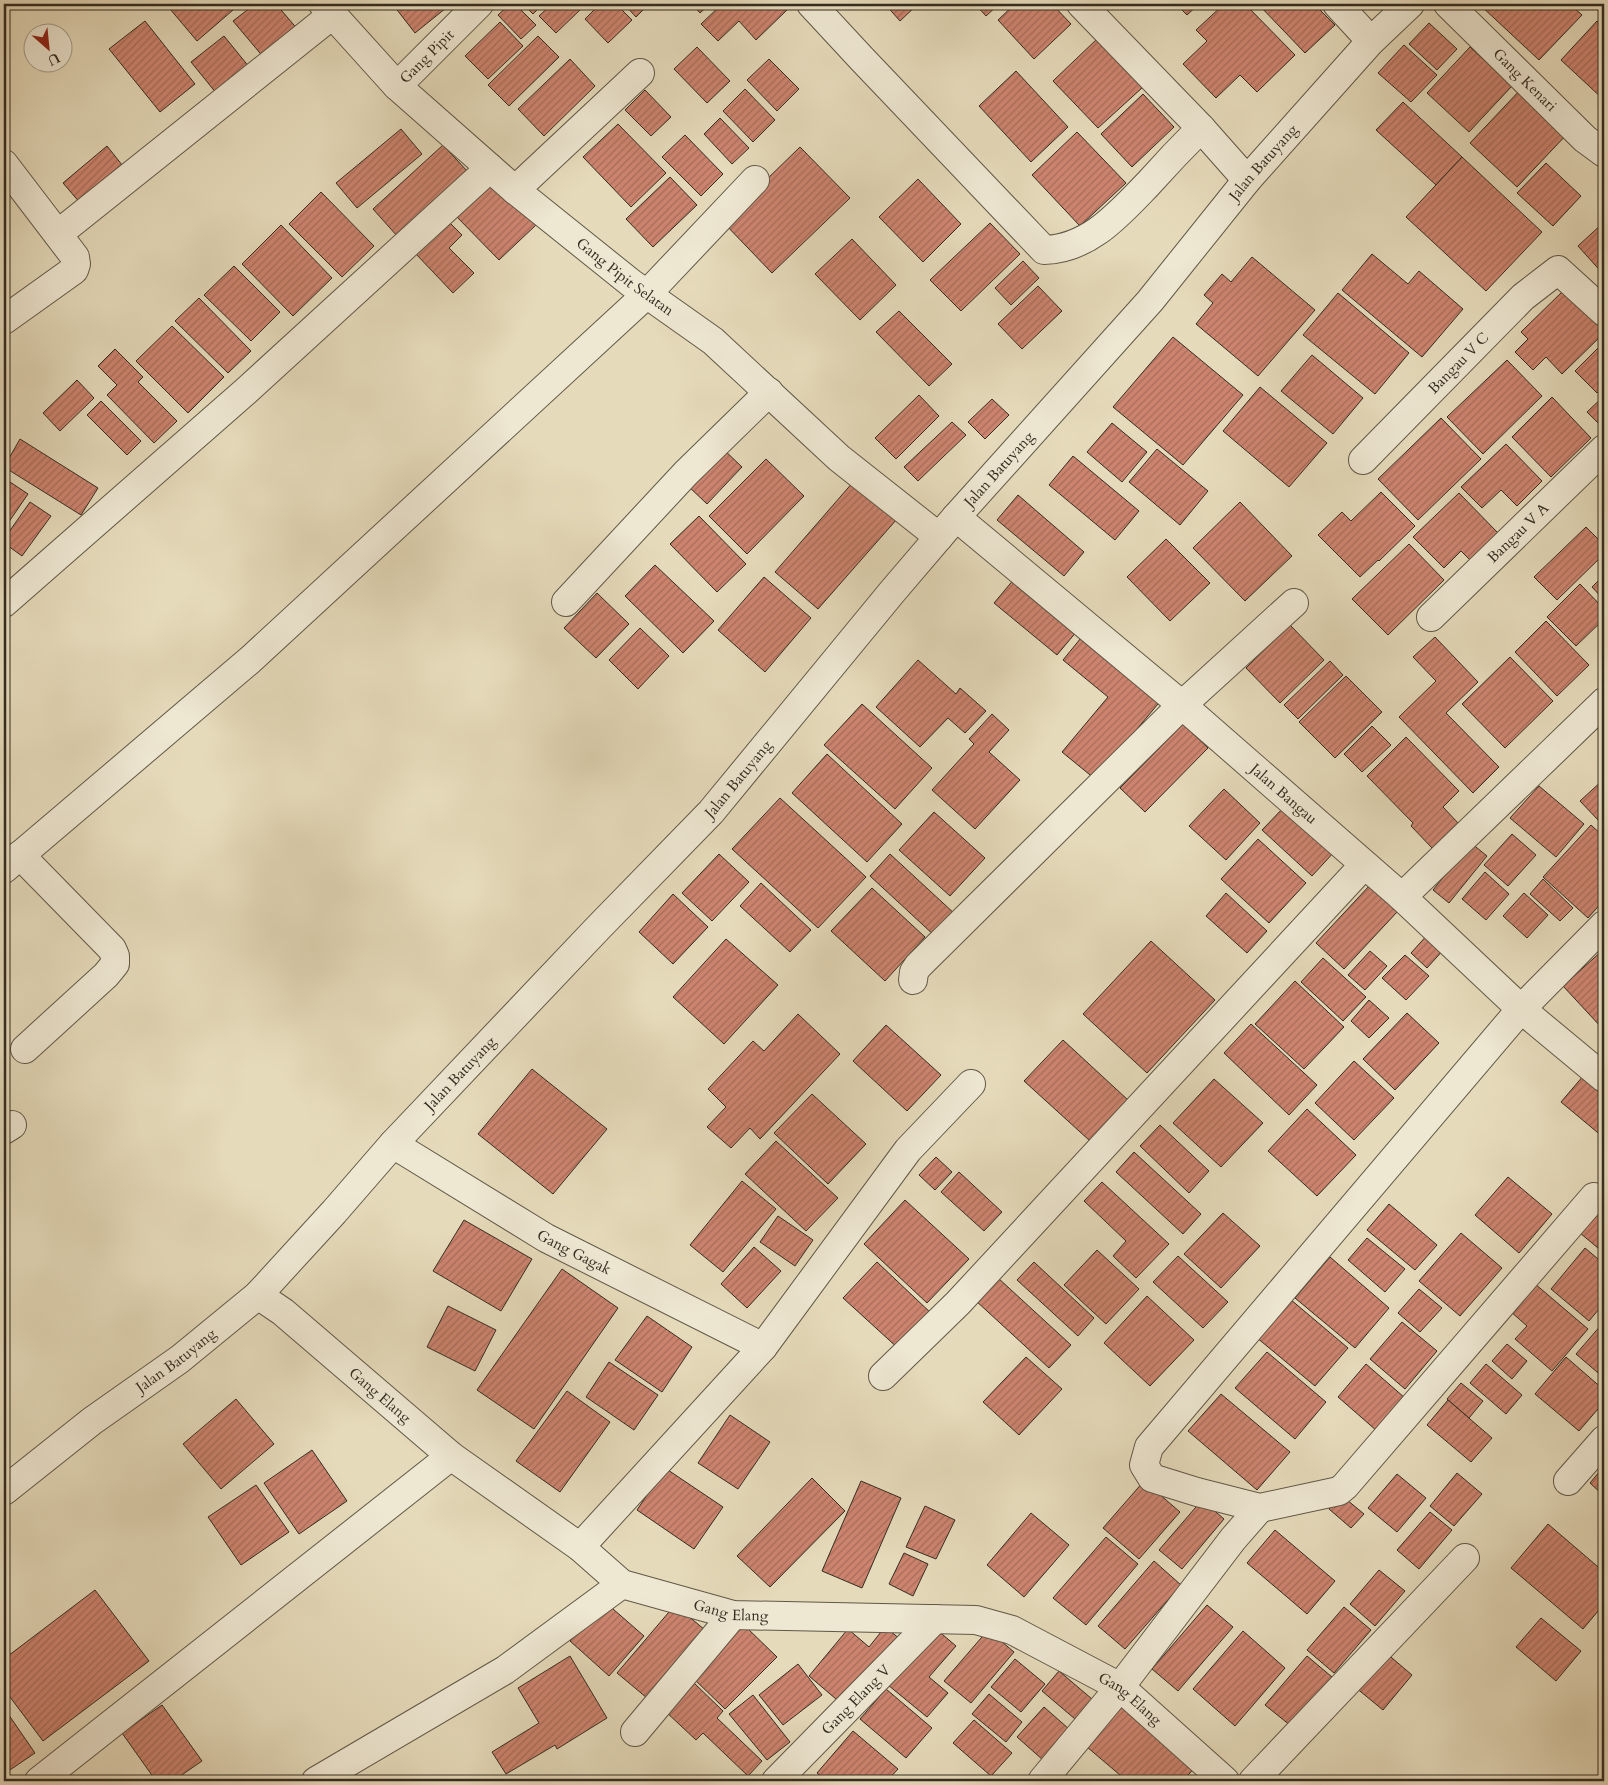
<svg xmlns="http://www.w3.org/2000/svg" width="1608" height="1785" font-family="Cardo,serif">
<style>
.building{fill:url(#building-hatch);stroke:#342c21}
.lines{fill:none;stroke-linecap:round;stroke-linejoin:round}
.minor-casing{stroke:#605847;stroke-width:30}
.tertiary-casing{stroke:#605847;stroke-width:30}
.minor{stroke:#eee7d2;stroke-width:28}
.tertiary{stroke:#eee7d2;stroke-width:28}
.labels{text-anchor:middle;stroke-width:4;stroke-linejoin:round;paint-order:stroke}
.street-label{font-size:15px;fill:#342c21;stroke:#eee7d2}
</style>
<defs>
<pattern id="building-hatch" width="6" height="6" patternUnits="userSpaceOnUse" patternTransform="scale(1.25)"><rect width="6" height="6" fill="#cd846f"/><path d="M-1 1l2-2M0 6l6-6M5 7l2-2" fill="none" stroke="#a76c5b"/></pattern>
</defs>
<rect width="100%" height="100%" fill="#e5daba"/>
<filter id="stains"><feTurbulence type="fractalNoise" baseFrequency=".004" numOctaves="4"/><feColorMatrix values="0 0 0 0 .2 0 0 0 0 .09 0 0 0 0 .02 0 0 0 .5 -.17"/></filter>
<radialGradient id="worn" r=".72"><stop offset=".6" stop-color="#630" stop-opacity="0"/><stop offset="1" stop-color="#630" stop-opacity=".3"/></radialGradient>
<g class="building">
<polygon points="175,4 240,4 197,41 170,9"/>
<polygon points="255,4 276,4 299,31 265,59 233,21"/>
<polygon points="397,4 451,4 415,33 394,6"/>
<polygon points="510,4 515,4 536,25 521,39 498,15"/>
<polygon points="523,4 543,4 533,14"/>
<polygon points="552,4 574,4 580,10 556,33 539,16"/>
<polygon points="600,4 616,4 632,20 608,43 585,19"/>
<polygon points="624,4 649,4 636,17"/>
<polygon points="692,4 710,4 700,13"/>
<polygon points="722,4 783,4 788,9 756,40 739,21 718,41 701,24"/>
<polygon points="885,4 918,4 900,21"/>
<polygon points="975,4 999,4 986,16"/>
<polygon points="1015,4 1052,4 1071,24 1034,59 998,20"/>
<polygon points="1176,4 1199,4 1187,15"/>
<polygon points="1224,4 1245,4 1295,55 1257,92 1240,75 1216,98 1183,64 1207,41 1196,30"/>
<polygon points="1258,4 1314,4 1335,25 1305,53"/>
<polygon points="1481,4 1570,4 1582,15 1539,60 1480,5"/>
<polygon points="1591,4 1604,4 1604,16"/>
<polygon points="145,21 195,84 160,112 109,49"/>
<polygon points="1597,21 1604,28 1604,100 1561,60"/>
<polygon points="500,22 523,46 488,79 465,56"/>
<polygon points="1429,23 1457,49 1437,70 1409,44"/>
<polygon points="224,36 250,68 217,94 191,62"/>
<polygon points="538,36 559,57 509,106 488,85"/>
<polygon points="1097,39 1143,87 1098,128 1053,81"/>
<polygon points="1404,45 1437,75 1411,102 1378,73"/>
<polygon points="697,47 730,81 707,103 674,69"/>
<polygon points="1470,47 1512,86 1469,132 1427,93"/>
<polygon points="570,59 595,86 544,136 518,109"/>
<polygon points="769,59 799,89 777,111 747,80"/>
<polygon points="1016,71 1068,127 1031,162 979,106"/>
<polygon points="1522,88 1569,132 1517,187 1470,143"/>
<polygon points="745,89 775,120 753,142 723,111"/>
<polygon points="645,90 671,117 651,136 625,110"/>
<polygon points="1143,94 1174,127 1132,167 1101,134"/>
<polygon points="1403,102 1462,157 1436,185 1376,130"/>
<polygon points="720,118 749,148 732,164 704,134"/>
<polygon points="618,124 666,173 631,207 583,157"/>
<polygon points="401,129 422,154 357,208 336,183"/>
<polygon points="1077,132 1126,183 1080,226 1032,175"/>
<polygon points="685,135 723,174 701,196 662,157"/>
<polygon points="443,145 468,172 398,237 373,209"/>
<polygon points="107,146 130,175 87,211 63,183"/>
<polygon points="800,147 850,198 772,273 723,222"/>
<polygon points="1462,157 1542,232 1486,291 1406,217"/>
<polygon points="1546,163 1581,196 1553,226 1517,193"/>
<polygon points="670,177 697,205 653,247 626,219"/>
<polygon points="918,179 961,224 923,262 879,217"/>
<polygon points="493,181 536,225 499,260 456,216"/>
<polygon points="321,192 374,246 342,277 289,224"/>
<polygon points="448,221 462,235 449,248 474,273 453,293 415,253"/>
<polygon points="1604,222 1604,275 1578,246"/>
<polygon points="990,223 1020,254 961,311 930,280"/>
<polygon points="281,225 332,278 293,316 242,264"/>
<polygon points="852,239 896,285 860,320 815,274"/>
<polygon points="1372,254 1408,284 1419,271 1463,309 1422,357 1342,290"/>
<polygon points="1252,257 1315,310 1258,376 1196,324 1213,303 1204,295 1222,274 1231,282"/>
<polygon points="1023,261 1039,278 1011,305 995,288"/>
<polygon points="234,266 280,312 251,341 204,295"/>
<polygon points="1038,286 1062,311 1022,349 998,324"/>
<polygon points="1564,290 1604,331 1604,333 1562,374 1546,357 1533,370 1515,352 1528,339 1521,332"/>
<polygon points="1338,293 1409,353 1375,394 1303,335"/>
<polygon points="199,298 251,351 228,373 175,321"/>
<polygon points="899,311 952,364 929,386 876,332"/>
<polygon points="172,326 224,377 188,413 136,361"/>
<polygon points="1173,337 1243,395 1183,465 1113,407"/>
<polygon points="1604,342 1604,386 1597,393 1575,371"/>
<polygon points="115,349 143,377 138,382 177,421 154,443 107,395 117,385 98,366"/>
<polygon points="1312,355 1363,398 1333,434 1281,391"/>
<polygon points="1507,360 1542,396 1483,454 1447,417"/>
<polygon points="77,380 94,398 60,431 43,413"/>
<polygon points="1260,387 1327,443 1289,487 1223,431"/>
<polygon points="919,395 939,416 896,459 875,438"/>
<polygon points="1604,396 1604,429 1587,412"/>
<polygon points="1552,397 1591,438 1551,477 1512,437"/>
<polygon points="992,399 1009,415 985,439 968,422"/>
<polygon points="101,401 141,441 127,455 87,415"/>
<polygon points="1441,418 1481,459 1418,520 1378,479"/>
<polygon points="952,422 966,435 918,481 904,467"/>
<polygon points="1112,423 1147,452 1122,482 1087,452"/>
<polygon points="20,439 98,488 81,515 4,467"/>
<polygon points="1506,444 1542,481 1517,506 1501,490 1482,508 1461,487"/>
<polygon points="721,447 742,467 707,504 686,484"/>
<polygon points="1157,449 1208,491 1180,525 1129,482"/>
<polygon points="1073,456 1139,511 1115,540 1049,485"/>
<polygon points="766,459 804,496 747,554 709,516"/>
<polygon points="4,478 28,494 4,529"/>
<polygon points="854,481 897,519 818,609 775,572"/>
<polygon points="1381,492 1415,526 1379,561 1378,560 1360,577 1318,535 1342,512 1351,521"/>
<polygon points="1459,493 1499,534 1470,560 1461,551 1444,568 1413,537"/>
<polygon points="1018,495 1084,552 1064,576 997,520"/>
<polygon points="30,502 51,516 22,556 4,543 4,539"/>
<polygon points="1240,502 1292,556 1245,601 1193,548"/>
<polygon points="699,516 746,564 717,592 670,544"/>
<polygon points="1586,527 1604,545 1604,554 1557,600 1534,577"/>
<polygon points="1166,539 1210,583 1170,621 1127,577"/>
<polygon points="1409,544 1444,580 1388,635 1352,599"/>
<polygon points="655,565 714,621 683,653 625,596"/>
<polygon points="1604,575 1604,600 1592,587"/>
<polygon points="764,577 811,618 765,672 718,630"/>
<polygon points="1015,578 1077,631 1057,655 994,603"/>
<polygon points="1580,584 1604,609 1604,619 1576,646 1547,617"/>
<polygon points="597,593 629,624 596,658 564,628"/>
<polygon points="1546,621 1589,665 1557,696 1515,652"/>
<polygon points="1290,625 1324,660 1280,703 1246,668"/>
<polygon points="640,628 669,656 638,689 609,660"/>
<polygon points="1085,633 1163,698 1095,779 1062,752 1108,697 1063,660"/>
<polygon points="1435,637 1478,682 1446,713 1499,767 1473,793 1399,717 1436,681 1413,657"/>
<polygon points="1510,657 1553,701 1505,748 1462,704"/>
<polygon points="918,660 956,694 960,688 986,711 965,733 948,718 920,747 876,707"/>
<polygon points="1330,661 1343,675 1298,719 1284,705"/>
<polygon points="1346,676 1382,712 1335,758 1299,722"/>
<polygon points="862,704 932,768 895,809 824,745"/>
<polygon points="992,714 1009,730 989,752 1020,780 975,829 932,790 974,744 969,739"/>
<polygon points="1183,724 1208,748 1145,812 1120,788"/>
<polygon points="1372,726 1391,745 1362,772 1344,754"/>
<polygon points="1406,737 1459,791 1443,807 1459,824 1433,849 1411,826 1413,823 1367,776"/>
<polygon points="827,754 902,824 867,862 792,793"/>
<polygon points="1604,779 1604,816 1599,821 1580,801"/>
<polygon points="1539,786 1584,824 1556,857 1510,818"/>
<polygon points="1224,789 1260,823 1226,860 1189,826"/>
<polygon points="780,798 866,877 818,928 732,849"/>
<polygon points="1286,805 1335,851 1312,876 1262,830"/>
<polygon points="934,812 985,858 950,896 899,850"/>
<polygon points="1591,825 1604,837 1604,900 1588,918 1543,877"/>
<polygon points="1512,834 1536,855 1508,886 1484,865"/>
<polygon points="1258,839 1306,883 1269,923 1221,879"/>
<polygon points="1471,843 1487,856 1449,903 1433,890"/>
<polygon points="719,854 749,882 712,921 682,893"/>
<polygon points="890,854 956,915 936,937 870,876"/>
<polygon points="1485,872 1509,894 1486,920 1462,899"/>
<polygon points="1543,879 1573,908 1560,921 1530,894"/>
<polygon points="761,883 811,930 790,952 740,906"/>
<polygon points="1370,885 1398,911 1344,969 1316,943"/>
<polygon points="872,888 925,937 885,981 831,931"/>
<polygon points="1226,893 1267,931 1247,953 1206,916"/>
<polygon points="1524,893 1548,915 1527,938 1503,916"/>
<polygon points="673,894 708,927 673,964 639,932"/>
<polygon points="1430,932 1446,947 1427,968 1411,953"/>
<polygon points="726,939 778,985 724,1044 673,997"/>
<polygon points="1151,941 1215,1000 1147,1073 1083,1014"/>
<polygon points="1604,949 1604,1023 1601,1027 1563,986"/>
<polygon points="1370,951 1387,966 1365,990 1348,975"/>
<polygon points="1405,955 1429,976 1406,1000 1382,978"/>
<polygon points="1323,958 1366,997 1343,1021 1301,982"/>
<polygon points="1295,981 1344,1027 1304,1069 1255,1024"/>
<polygon points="1369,1000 1389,1018 1369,1038 1351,1021"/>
<polygon points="1407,1013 1439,1043 1395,1090 1363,1059"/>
<polygon points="798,1014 840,1054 760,1139 750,1128 731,1148 707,1127 726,1107 708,1089 753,1041 764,1051"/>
<polygon points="1251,1024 1317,1085 1289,1115 1224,1053"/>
<polygon points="886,1025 941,1075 907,1111 853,1061"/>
<polygon points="1063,1040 1128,1100 1090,1141 1024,1081"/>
<polygon points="1354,1061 1394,1098 1354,1140 1315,1103"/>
<polygon points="532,1069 607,1129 553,1194 478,1134"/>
<polygon points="1584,1075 1604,1092 1603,1137 1561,1102"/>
<polygon points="1214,1079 1263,1123 1221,1167 1173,1123"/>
<polygon points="812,1094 866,1144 828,1184 774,1133"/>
<polygon points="1307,1109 1356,1155 1317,1196 1268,1151"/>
<polygon points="1160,1125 1209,1171 1189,1193 1140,1146"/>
<polygon points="776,1141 838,1198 806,1231 745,1174"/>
<polygon points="1134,1152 1201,1214 1183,1234 1116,1172"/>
<polygon points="936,1157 952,1172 935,1190 919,1175"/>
<polygon points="959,1172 1002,1212 984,1231 941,1192"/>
<polygon points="1508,1177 1552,1214 1519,1253 1475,1215"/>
<polygon points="742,1181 776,1209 723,1272 690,1245"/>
<polygon points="1102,1182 1169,1244 1136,1278 1113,1256 1126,1241 1084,1201"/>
<polygon points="905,1200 969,1259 927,1303 864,1244"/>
<polygon points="1389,1204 1437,1245 1415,1270 1367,1230"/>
<polygon points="1601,1208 1604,1211 1604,1253 1580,1233"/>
<polygon points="1223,1213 1260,1246 1221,1288 1184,1254"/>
<polygon points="778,1216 813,1240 795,1266 760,1242"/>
<polygon points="464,1220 532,1259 501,1311 433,1271"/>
<polygon points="1461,1233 1502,1268 1460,1316 1419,1281"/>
<polygon points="1367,1238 1405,1269 1385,1292 1348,1260"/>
<polygon points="754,1247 781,1271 747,1308 721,1284"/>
<polygon points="1585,1248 1604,1264 1604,1303 1589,1321 1551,1289"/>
<polygon points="1097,1250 1139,1289 1106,1324 1064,1285"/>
<polygon points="1178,1256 1228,1302 1203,1328 1153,1282"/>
<polygon points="1330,1257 1389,1308 1355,1348 1295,1298"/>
<polygon points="877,1262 933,1315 900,1350 843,1298"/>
<polygon points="1034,1262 1094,1318 1078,1336 1017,1280"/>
<polygon points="562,1269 618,1308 534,1429 477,1390"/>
<polygon points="997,1277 1071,1345 1049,1368 975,1300"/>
<polygon points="1534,1283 1588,1329 1552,1371 1515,1339 1527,1326 1510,1311"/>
<polygon points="1419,1289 1442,1308 1420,1332 1398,1313"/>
<polygon points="1147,1296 1194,1340 1150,1386 1104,1343"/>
<polygon points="1290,1299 1348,1348 1315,1386 1256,1337"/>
<polygon points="448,1306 496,1330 475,1371 427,1347"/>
<polygon points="647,1316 692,1347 662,1392 615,1360"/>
<polygon points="1402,1322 1437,1351 1405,1389 1370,1359"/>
<polygon points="1602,1324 1604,1326 1604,1378 1576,1354"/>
<polygon points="1507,1344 1527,1361 1512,1379 1492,1361"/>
<polygon points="1267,1352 1326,1402 1295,1439 1235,1388"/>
<polygon points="1026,1357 1062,1389 1019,1435 983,1402"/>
<polygon points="1566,1357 1604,1390 1604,1402 1579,1431 1535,1394"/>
<polygon points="609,1362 658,1395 634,1430 586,1397"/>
<polygon points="1366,1364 1405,1398 1377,1431 1338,1397"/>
<polygon points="1486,1364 1522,1395 1506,1414 1470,1383"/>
<polygon points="1461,1383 1483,1401 1469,1418 1447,1399"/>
<polygon points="567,1391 610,1422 560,1492 516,1461"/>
<polygon points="1221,1394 1290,1452 1257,1490 1188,1431"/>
<polygon points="236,1399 274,1444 221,1489 183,1444"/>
<polygon points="1448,1400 1492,1438 1471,1462 1427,1425"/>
<polygon points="730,1415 770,1442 738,1489 698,1463"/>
<polygon points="312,1450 347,1501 299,1534 264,1483"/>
<polygon points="1604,1466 1604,1496 1590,1483"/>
<polygon points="665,1468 723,1507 694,1549 637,1510"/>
<polygon points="1457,1473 1482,1494 1454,1526 1430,1506"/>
<polygon points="1397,1474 1426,1498 1397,1532 1368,1508"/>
<polygon points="812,1478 845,1511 770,1587 737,1556"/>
<polygon points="861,1481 901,1498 862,1588 822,1571"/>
<polygon points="1144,1481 1180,1512 1139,1559 1103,1528"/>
<polygon points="256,1485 289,1532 241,1565 208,1517"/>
<polygon points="1341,1495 1364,1514 1351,1528 1329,1509"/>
<polygon points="1202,1500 1224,1519 1182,1569 1159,1550"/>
<polygon points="925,1506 955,1520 936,1559 906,1547"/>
<polygon points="1430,1512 1452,1530 1419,1569 1397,1550"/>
<polygon points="1031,1513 1069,1545 1024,1597 987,1565"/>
<polygon points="1548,1524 1604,1572 1604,1604 1583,1629 1511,1568"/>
<polygon points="1275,1530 1335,1581 1307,1614 1247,1563"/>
<polygon points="1106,1537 1138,1564 1086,1625 1053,1598"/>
<polygon points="904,1553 928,1564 913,1596 889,1584"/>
<polygon points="1154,1561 1181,1585 1125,1649 1098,1626"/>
<polygon points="1379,1570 1405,1591 1375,1626 1350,1604"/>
<polygon points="95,1590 149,1661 43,1741 4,1689 4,1659"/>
<polygon points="605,1602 644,1636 609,1676 570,1641"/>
<polygon points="675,1605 705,1630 647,1698 617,1673"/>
<polygon points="1207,1605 1233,1627 1178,1691 1152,1669"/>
<polygon points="1344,1607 1371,1630 1334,1673 1307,1650"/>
<polygon points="1541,1618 1581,1651 1556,1681 1516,1647"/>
<polygon points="744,1625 777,1657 725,1709 692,1677"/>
<polygon points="885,1627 900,1639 843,1705 809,1676 848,1629 869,1647"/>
<polygon points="936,1629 956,1646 929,1677 948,1693 927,1717 888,1685"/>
<polygon points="988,1630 1014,1652 971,1703 944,1681"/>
<polygon points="1243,1631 1285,1668 1235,1726 1193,1689"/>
<polygon points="1385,1652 1412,1675 1383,1710 1355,1687"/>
<polygon points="570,1656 607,1718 557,1749 555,1745 506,1774 492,1752 539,1723 518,1688"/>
<polygon points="1307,1656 1332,1677 1291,1726 1265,1705"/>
<polygon points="1015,1659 1045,1684 1021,1712 991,1687"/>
<polygon points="798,1664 822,1695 783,1725 759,1695"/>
<polygon points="1059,1671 1092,1699 1075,1719 1042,1691"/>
<polygon points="692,1681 723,1711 717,1718 762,1761 748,1776 703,1733 696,1740 664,1710"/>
<polygon points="886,1689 932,1728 906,1758 860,1719"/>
<polygon points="989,1694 1022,1722 1006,1742 972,1714"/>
<polygon points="753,1695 790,1742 767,1760 729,1714"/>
<polygon points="1124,1704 1196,1766 1183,1781 1127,1781 1087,1747"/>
<polygon points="162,1705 202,1761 173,1781 156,1781 122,1733"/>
<polygon points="1044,1707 1069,1729 1043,1760 1017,1737"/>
<polygon points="4,1708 35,1753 4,1774"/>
<polygon points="974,1720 1012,1753 991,1776 953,1743"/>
<polygon points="853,1731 898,1769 887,1781 826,1781 817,1773"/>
<polygon points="419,1779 478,1781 418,1781"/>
</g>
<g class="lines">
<defs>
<g id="minor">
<path id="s1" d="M323 4 397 86 515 190 631 283 713 341 839 458 939 537"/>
<path d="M811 4 862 59 1044 250C1089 249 1119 214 1148 184 1165 165 1183 146 1201 128"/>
<polyline points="1081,4 1201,128 1247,180"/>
<polyline points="1337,4 1371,41"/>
<path id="s2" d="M1448 4 1585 139 1604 153"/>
<path id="s3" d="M397 86 479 4"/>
<polyline points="4,164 75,257 76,264 74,270 4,320"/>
<polyline points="515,190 640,73"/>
<polyline points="58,234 332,15"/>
<path id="s4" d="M1363 460 1523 297 1558 270 1604 312"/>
<path id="s5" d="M956 517 1182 705 1402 897 1521 1009 1604 1078"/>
<polyline points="566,602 686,473 769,392"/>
<polyline points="4,603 246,391 490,168"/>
<path id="s6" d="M1431 617 1604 449"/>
<polyline points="20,855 112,949 115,956 115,964 106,975 25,1049"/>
<polyline points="4,869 250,660 647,294 755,180"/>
<polyline points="1402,897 1604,702"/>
<polyline points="913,980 914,972 918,966 1182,705 1294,603"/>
<polyline points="4,1130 12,1125"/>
<path id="s7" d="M393 1144 546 1238 763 1347"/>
<polyline points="1594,1197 1345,1486 1339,1491 1260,1508 1197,1492 1152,1478 1144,1465 1149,1447 1521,1009 1604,925"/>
<path id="s8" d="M258 1295 283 1312 451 1456 580 1547 622 1584 733 1615 976 1620 1012 1630 1120 1687 1225 1781"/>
<polyline points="883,1376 958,1303 1364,865"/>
<polyline points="1568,1481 1604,1440"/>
<polyline points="580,1547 763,1347 908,1150 971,1084"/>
<polyline points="635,1732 733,1615"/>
<polyline points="39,1781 451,1456"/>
<polyline points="316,1781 505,1670 622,1584"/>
<path id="s9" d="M776 1781 935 1619"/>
<polyline points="1042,1781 1120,1687 1233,1539 1260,1508"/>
<polyline points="1253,1781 1465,1558"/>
</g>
<g id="tertiary">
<path id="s10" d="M4 1491 92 1421 180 1359 258 1295 334 1212 393 1144 598 928 711 812 892 592 956 517 1150 301 1247 180 1371 41 1410 4"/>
</g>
</defs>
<use href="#minor" class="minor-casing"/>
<use href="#tertiary" class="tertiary-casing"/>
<use href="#minor" class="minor"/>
<use href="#tertiary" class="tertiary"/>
</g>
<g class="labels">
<g class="street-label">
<text dy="5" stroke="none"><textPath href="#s3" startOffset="42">Gang Pipit</textPath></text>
<text dy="5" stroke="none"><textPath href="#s2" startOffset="108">Gang Kenari</textPath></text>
<text dy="5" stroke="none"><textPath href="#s10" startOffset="1836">Jalan Batuyang</textPath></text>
<text dy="5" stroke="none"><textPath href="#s1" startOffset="408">Gang Pipit Selatan</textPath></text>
<text dy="5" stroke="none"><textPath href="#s4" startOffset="136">Bangau V C</textPath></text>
<text dy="5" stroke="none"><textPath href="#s10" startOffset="1431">Jalan Batuyang</textPath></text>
<text dy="5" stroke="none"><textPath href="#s6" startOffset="121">Bangau V A</textPath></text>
<text dy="5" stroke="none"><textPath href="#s10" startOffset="1026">Jalan Batuyang</textPath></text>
<text dy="5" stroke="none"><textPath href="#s5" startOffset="429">Jalan Bangau</textPath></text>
<text dy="5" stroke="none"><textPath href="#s10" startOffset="621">Jalan Batuyang</textPath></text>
<text dy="5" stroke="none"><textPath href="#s7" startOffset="211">Gang Gagak</textPath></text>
<text dy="5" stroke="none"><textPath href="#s10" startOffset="216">Jalan Batuyang</textPath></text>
<text dy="5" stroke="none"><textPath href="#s8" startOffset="158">Gang Elang</textPath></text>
<text dy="5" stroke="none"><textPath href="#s8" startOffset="578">Gang Elang</textPath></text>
<text dy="5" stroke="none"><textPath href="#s9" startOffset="114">Gang Elang V</textPath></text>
<text dy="5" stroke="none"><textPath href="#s8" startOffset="998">Gang Elang</textPath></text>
</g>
</g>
<rect width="1608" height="1785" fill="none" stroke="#e5daba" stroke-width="20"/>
<rect x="5" y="5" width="1598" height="1775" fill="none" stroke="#342c21" stroke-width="2.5"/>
<rect x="10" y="10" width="1588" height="1765" fill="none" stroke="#342c21"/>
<g transform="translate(48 48) rotate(153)"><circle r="24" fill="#eee7d2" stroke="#a49c8b"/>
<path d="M0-4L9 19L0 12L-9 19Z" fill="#8f2418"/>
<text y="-8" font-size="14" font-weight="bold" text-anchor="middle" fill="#342c21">U</text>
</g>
<rect width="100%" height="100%" filter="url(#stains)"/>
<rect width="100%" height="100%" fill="url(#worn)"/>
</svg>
